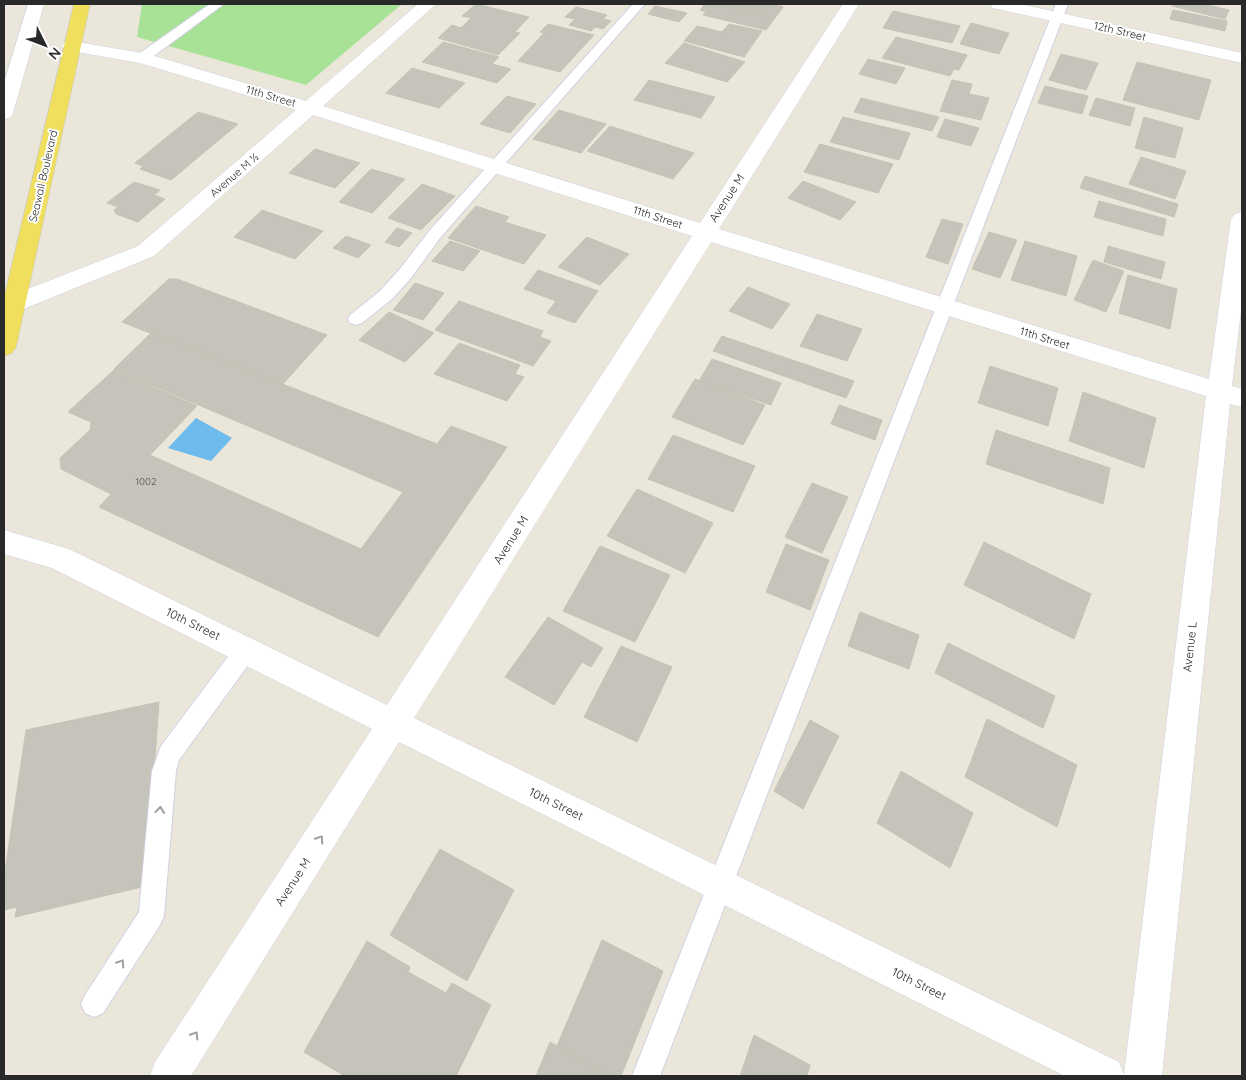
<svg xmlns="http://www.w3.org/2000/svg" width="1246" height="1080" font-family="Quicksand,sans-serif">
<style>
.green{fill:#a7e297}
.water{fill:#6dbbed}
.building{fill:#c6c3ba;stroke:#c6c2b4}
.lines{fill:none;stroke-linecap:round;stroke-linejoin:round}
.lane-casing{stroke:#d0d1e2;stroke-width:2}
.street-casing{stroke:#d0d1e2;stroke-width:1}
.primary-casing{stroke:#c7c7c7;stroke-width:1}
.lane{fill:#fff;fill-rule:evenodd}
.street{fill:#fff;fill-rule:evenodd}
.primary{fill:#efdf5c;fill-rule:evenodd}
.oneway{stroke:#9f9f9f}
.labels{text-anchor:middle;stroke-width:4;stroke-linejoin:round;paint-order:stroke}
.number-label{font-size:10px;fill:#50504d}
.far-street-label{font-size:11px;fill:#292929;stroke:#fff}
.street-label{font-size:12px;fill:#292929;stroke:#fff}
</style>
<rect width="100%" height="100%" fill="#ebe6da"/>
<polygon class="green" points="142,4 402,4 306,85 137,37"/>
<polygon class="water" points="196,418 232,438 211,461 168,448"/>
<g class="building">
<polygon points="476,4 529,17 515,32 520,33 498,55 438,38 452,25 461,28 471,18 462,16"/>
<polygon points="705,4 714,4 775,18 766,30 703,15 706,12 700,10"/>
<polygon points="714,4 770,4 783,7 775,18"/>
<polygon points="1173,4 1203,4 1229,10 1225,19 1172,6"/>
<polygon points="655,6 687,13 679,22 648,14"/>
<polygon points="576,7 607,15 603,19 611,21 603,29 595,27 591,31 569,25 575,19 565,17"/>
<polygon points="1173,10 1227,21 1225,31 1170,19"/>
<polygon points="893,11 960,26 952,43 883,28"/>
<polygon points="971,23 1009,33 999,54 960,44"/>
<polygon points="548,24 594,35 560,72 518,61 544,33 540,32"/>
<polygon points="729,24 762,31 744,57 684,41 697,26 722,32"/>
<polygon points="896,37 967,55 959,70 954,69 950,76 882,58"/>
<polygon points="443,42 499,57 492,64 511,69 497,83 422,62"/>
<polygon points="684,43 745,62 727,82 665,63"/>
<polygon points="1061,54 1098,63 1086,90 1049,80"/>
<polygon points="868,59 905,68 896,84 859,74"/>
<polygon points="1137,62 1211,80 1199,120 1123,100"/>
<polygon points="412,68 465,83 439,108 386,93"/>
<polygon points="649,80 715,97 701,118 634,100"/>
<polygon points="952,80 972,84 969,94 989,98 981,120 940,111"/>
<polygon points="1045,86 1088,96 1082,114 1038,103"/>
<polygon points="507,96 536,104 510,133 480,124"/>
<polygon points="861,98 939,117 932,131 854,112"/>
<polygon points="1096,98 1135,108 1130,126 1089,115"/>
<polygon points="559,110 606,124 581,153 533,139"/>
<polygon points="198,112 238,124 171,180 140,169 143,166 135,163"/>
<polygon points="843,117 910,133 899,160 830,142"/>
<polygon points="1144,117 1183,128 1175,158 1135,148"/>
<polygon points="945,119 979,128 971,146 937,137"/>
<polygon points="610,126 694,153 673,179 587,151"/>
<polygon points="820,144 893,164 878,193 804,172"/>
<polygon points="315,149 360,163 335,188 289,173"/>
<polygon points="1141,157 1186,171 1175,199 1129,184"/>
<polygon points="371,169 405,179 372,213 339,202"/>
<polygon points="1085,176 1178,204 1174,217 1080,188"/>
<polygon points="803,181 856,202 840,220 788,198"/>
<polygon points="134,182 160,190 154,195 165,199 138,222 116,214 114,210 118,207 107,203"/>
<polygon points="422,184 455,196 421,230 388,218"/>
<polygon points="1099,201 1166,219 1163,236 1094,217"/>
<polygon points="476,206 509,217 505,222 546,235 524,264 448,238"/>
<polygon points="262,210 323,231 295,259 234,237"/>
<polygon points="942,219 963,224 948,264 926,257"/>
<polygon points="397,228 412,233 399,247 385,242"/>
<polygon points="989,232 1017,240 1000,278 972,269"/>
<polygon points="346,236 371,245 358,258 333,248"/>
<polygon points="587,237 629,254 600,285 558,267"/>
<polygon points="450,241 480,251 463,271 432,261"/>
<polygon points="1025,241 1077,256 1066,296 1011,280"/>
<polygon points="1108,246 1165,262 1161,279 1104,262"/>
<polygon points="1093,260 1124,271 1106,312 1074,300"/>
<polygon points="538,270 598,291 575,323 547,313 556,301 524,289"/>
<polygon points="1128,275 1177,289 1170,329 1119,313"/>
<polygon points="169,279 177,279 327,335 282,385 122,322"/>
<polygon points="415,283 444,293 423,320 393,310"/>
<polygon points="748,287 790,304 772,329 729,311"/>
<polygon points="459,301 543,331 540,337 551,341 533,366 435,330"/>
<polygon points="389,312 434,333 405,362 359,340"/>
<polygon points="817,314 862,329 847,361 800,346"/>
<polygon points="151,333 437,444 451,426 507,447 378,637 99,507 111,494 61,469 60,458 90,430 91,422 68,412 114,370 197,406 150,455 361,549 403,492 114,369"/>
<polygon points="722,336 854,381 846,398 713,351"/>
<polygon points="459,343 520,365 515,374 524,377 507,401 434,374"/>
<polygon points="712,359 781,383 771,405 699,381"/>
<polygon points="990,366 1058,388 1048,426 978,403"/>
<polygon points="695,379 765,405 743,445 672,417"/>
<polygon points="1083,392 1156,418 1144,468 1069,441"/>
<polygon points="839,405 882,420 875,440 831,424"/>
<polygon points="996,430 1110,468 1103,504 986,464"/>
<polygon points="673,435 755,466 733,512 648,479"/>
<polygon points="812,483 848,497 822,553 785,537"/>
<polygon points="637,489 713,523 685,573 607,536"/>
<polygon points="984,542 1091,594 1074,639 964,585"/>
<polygon points="786,544 829,560 810,610 766,592"/>
<polygon points="600,546 670,575 635,642 563,611"/>
<polygon points="860,612 919,635 909,669 848,646"/>
<polygon points="548,617 603,648 591,667 582,662 554,705 505,677"/>
<polygon points="948,643 1055,696 1043,728 935,673"/>
<polygon points="621,646 672,667 637,742 584,717"/>
<polygon points="159,702 146,886 15,917 17,907 4,910 4,878 26,730"/>
<polygon points="987,719 1077,765 1057,827 965,777"/>
<polygon points="810,720 839,736 803,809 774,791"/>
<polygon points="901,771 973,813 950,868 877,823"/>
<polygon points="440,849 514,890 467,981 390,935"/>
<polygon points="602,940 663,971 621,1076 611,1076 557,1046"/>
<polygon points="367,941 410,967 408,972 446,993 452,983 491,1005 456,1076 345,1076 304,1052"/>
<polygon points="754,1035 810,1065 807,1076 740,1076"/>
<polygon points="550,1042 557,1046 611,1076 536,1076"/>
</g>
<g class="lines">
<defs>
<g id="lane">
<polygon points="210,4 224,4 147,61 137,61 136,58 137,55"/>
<polygon points="633,4 645,4 440,238 411,278 392,299 362,323 356,325 350,323 348,319 350,315 380,291 399,270 430,230"/>
<polygon points="1056,4 1068,4 660,1076 632,1076"/>
<polygon points="246,640 254,643 257,650 254,657 179,760 176,771 164,916 160,925 103,1013 94,1017 85,1013 81,1004 85,995 139,912 152,771 161,746 238,643"/>
</g>
<g id="street">
<polygon points="28,4 44,4 13,113 11,117 4,119 4,83"/>
<path d="M418 4H436L323 106 700 223 843 4H859L719 229 1209 379 1231 219 1235 214 1242 212V302L1232 386 1242 389V407L1230 404 1162 1076H1065L399 742 191 1076H150L155 1062 372 729 52 568 4 554V530L69 549 387 705 692 236 313 115 154 256 21 310 13 312 5 310V298L138 246 296 110 140 63 71 51 65 50 62 46 65 42 71 41 148 54 306 101ZM711 242 1206 396 1124 1075 1119 1062 414 718Z"/>
<polygon points="990,4 1020,4 1242,53 1242,63 998,9 992,8"/>
</g>
<polygon id="primary" points="74,4 90,4 16,347 12,353 4,356 4,298"/>
</defs>
<use href="#lane" class="lane-casing"/>
<use href="#street" class="street-casing"/>
<use href="#primary" class="primary-casing"/>
<use href="#lane" class="lane"/>
<use href="#street" class="street"/>
<use href="#primary" class="primary"/>
</g>
<defs><path id="oneway-chevron" d="M-2-3.5L2.5 0L-2 3.5" fill="none" stroke-width="1.6" stroke-linecap="round" stroke-linejoin="round" transform="scale(1.25)"/></defs>
<g class="oneway">
<use href="#oneway-chevron" transform="translate(160 810) rotate(-85)"/>
<use href="#oneway-chevron" transform="translate(320 839) rotate(-57)"/>
<use href="#oneway-chevron" transform="translate(121 963) rotate(-57)"/>
<use href="#oneway-chevron" transform="translate(195 1035) rotate(-57)"/>
</g>
<g class="labels">
<g class="number-label">
<text x="146" y="485">1002</text>
</g>
<g class="far-street-label">
<text transform="translate(1120 31) rotate(13)" y="4">12th Street</text>
<text transform="translate(271 96) rotate(16)" y="4">11th Street</text>
<text transform="translate(234 175) rotate(-41)" y="4">Avenue M ½</text>
<text transform="translate(43 176) rotate(-77)" y="4">Seawall Boulevard</text>
<text transform="translate(658 217) rotate(18)" y="4">11th Street</text>
<text transform="translate(1045 338) rotate(17)" y="4">11th Street</text>
</g>
<g class="street-label">
<text transform="translate(727 198) rotate(-57)" y="4">Avenue M</text>
<text transform="translate(511 540) rotate(-58)" y="4">Avenue M</text>
<text transform="translate(193 624) rotate(26)" y="4">10th Street</text>
<text transform="translate(1190 647) rotate(-84)" y="4">Avenue L</text>
<text transform="translate(556 804) rotate(26)" y="4">10th Street</text>
<text transform="translate(293 882) rotate(-57)" y="4">Avenue M</text>
<text transform="translate(919 984) rotate(26)" y="4">10th Street</text>
</g>
</g>
<rect width="1246" height="1080" fill="none" stroke="#292929" stroke-width="10"/>
<g transform="translate(45 45) rotate(132)" stroke="#ffffff" stroke-width="4" paint-order="stroke">
<path d="M0-4L9 19L0 12L-9 19Z" fill="#292929"/>
<text y="-8" font-size="14" font-weight="bold" text-anchor="middle" fill="#292929">N</text>
</g>
</svg>
